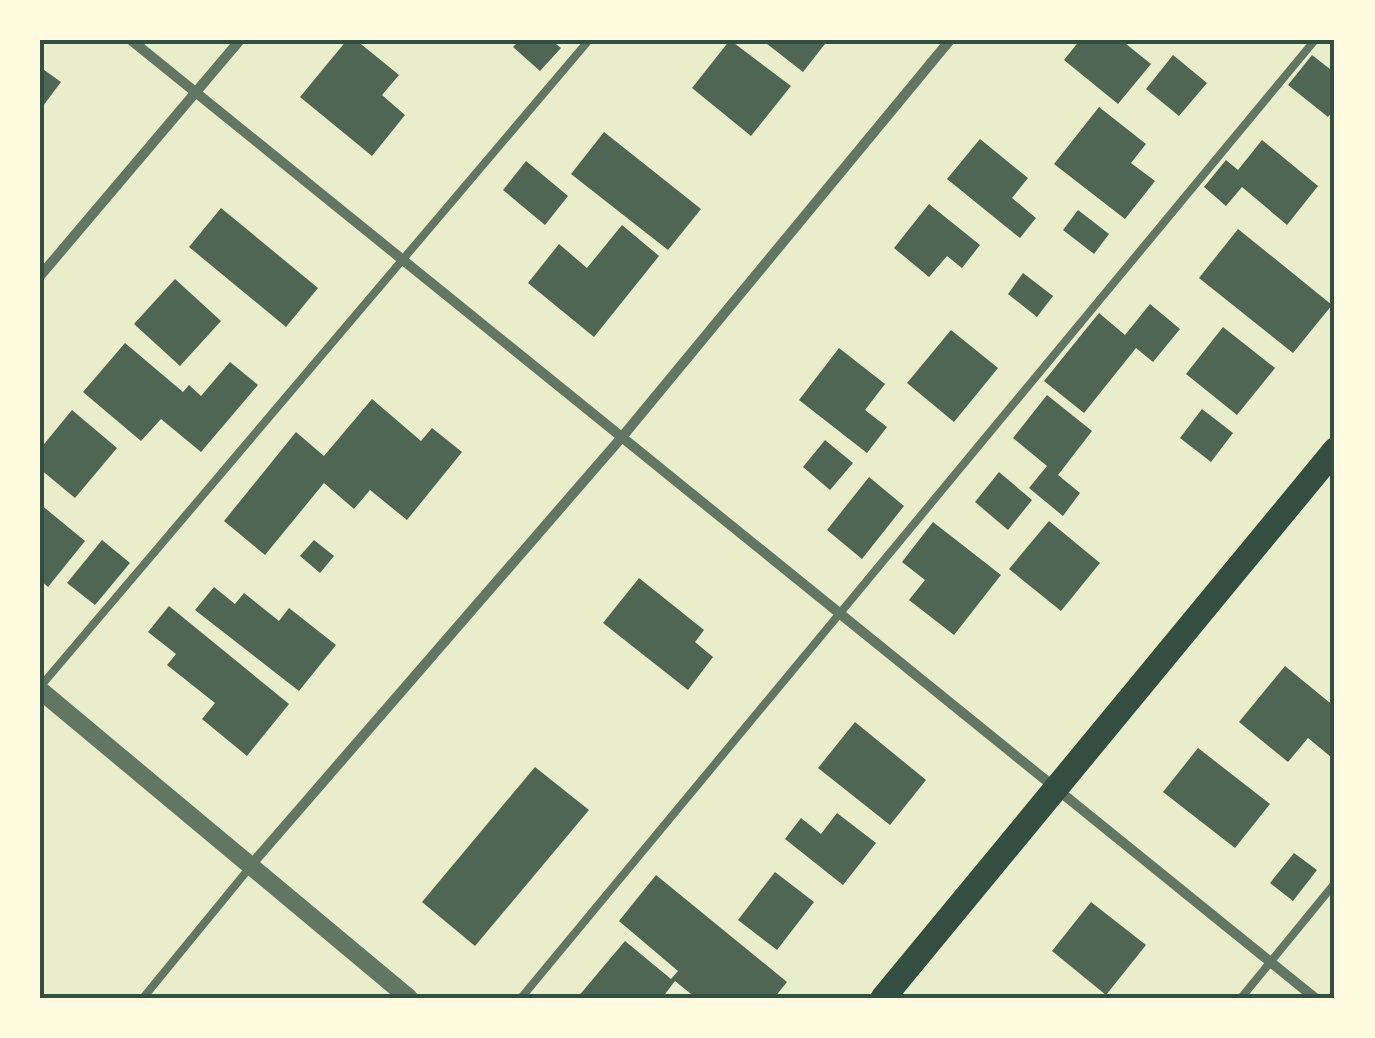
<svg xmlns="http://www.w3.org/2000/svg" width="1375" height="1038" font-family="'Source Sans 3',sans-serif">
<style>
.building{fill:#4f6655}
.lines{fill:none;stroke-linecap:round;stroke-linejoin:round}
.service{stroke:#617663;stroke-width:8}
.minor{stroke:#617663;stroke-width:10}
.tertiary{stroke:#617663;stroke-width:18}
.primary{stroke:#344e41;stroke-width:25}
.neatline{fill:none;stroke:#344e41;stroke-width:4}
</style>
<rect width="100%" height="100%" fill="#e9edc9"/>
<g class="building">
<polygon points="347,40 356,40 399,75 382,95 405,115 372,156 300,97"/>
<polygon points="520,40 551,40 561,48 540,71 513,47"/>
<polygon points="730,40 791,86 751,136 692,88"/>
<polygon points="762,40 828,40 803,72"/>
<polygon points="1080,40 1121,40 1151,64 1118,104 1064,60"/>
<polygon points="1173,55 1207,83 1179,116 1146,89"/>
<polygon points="1312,55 1335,73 1335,108 1328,117 1288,85"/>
<polygon points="40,67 61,82 40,110"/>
<polygon points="1099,107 1146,144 1131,163 1155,181 1125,219 1054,164"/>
<polygon points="604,132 701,209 668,250 571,174"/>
<polygon points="980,139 1028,178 1012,198 1036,218 1020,238 947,179"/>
<polygon points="1262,140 1318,186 1287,225 1242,187 1226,206 1204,187 1226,160 1238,170"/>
<polygon points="526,161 568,196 545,225 503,190"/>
<polygon points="929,204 980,245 962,268 947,256 929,277 894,248"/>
<polygon points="221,208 318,288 286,327 189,247"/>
<polygon points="1078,210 1109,234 1094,254 1063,230"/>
<polygon points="622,225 659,256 594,337 528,283 559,244 587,268"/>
<polygon points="1238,229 1332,305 1293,353 1199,278"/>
<polygon points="1023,273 1053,296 1037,317 1008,294"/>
<polygon points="175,279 221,321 180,366 134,324"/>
<polygon points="1150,304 1180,329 1153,362 1136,348 1084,413 1044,381 1099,313 1125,335"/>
<polygon points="1223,327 1275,368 1237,415 1186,374"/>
<polygon points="951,330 998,368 954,422 907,383"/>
<polygon points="125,343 183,392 189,385 201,396 230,362 258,385 201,452 161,419 141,441 83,392"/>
<polygon points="839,348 885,384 865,410 887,427 867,453 799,400"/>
<polygon points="1047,395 1092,431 1058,475 1080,493 1063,516 1029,488 1047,466 1013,438"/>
<polygon points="372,399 421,441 432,428 462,452 407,520 370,490 354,509 324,483 265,555 224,521 296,432 324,456"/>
<polygon points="1202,409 1233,433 1211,462 1180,438"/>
<polygon points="72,410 117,448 75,498 40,469 40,449"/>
<polygon points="825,440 853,463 830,490 803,467"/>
<polygon points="999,472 1032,500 1008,530 975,502"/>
<polygon points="869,477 904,506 862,559 827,530"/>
<polygon points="40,504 85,541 48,587 40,580"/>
<polygon points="1049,521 1100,563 1061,611 1009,569"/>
<polygon points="933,522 1001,575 954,635 909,600 925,580 902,562"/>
<polygon points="102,540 130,563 95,605 67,583"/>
<polygon points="314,540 334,556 320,573 300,556"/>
<polygon points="639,578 704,630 695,642 713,657 688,690 603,623"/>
<polygon points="214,587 235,604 244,593 279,621 289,608 336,645 299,691 195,610"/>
<polygon points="169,606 289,704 247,756 202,719 215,703 167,665 176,654 148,632"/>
<polygon points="1285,666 1335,707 1331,757 1308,738 1288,762 1239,722"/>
<polygon points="855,722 926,780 890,825 818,768"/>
<polygon points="1198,748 1270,804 1235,848 1163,792"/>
<polygon points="535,767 589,810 475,946 422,902"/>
<polygon points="837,813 876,843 843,885 785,839 801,818 821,834"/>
<polygon points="1294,853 1317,870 1293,901 1270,883"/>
<polygon points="775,872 814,902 777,950 738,920"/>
<polygon points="656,875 787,982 774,998 696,998 675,981 662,998 577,998 625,941 671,979 678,971 619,921"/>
<polygon points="1091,902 1146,945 1106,995 1052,951"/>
</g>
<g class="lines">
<g class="service">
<polyline points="40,687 589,40"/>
<polyline points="143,998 251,866"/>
<polyline points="521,998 1315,40"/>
<polyline points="1241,998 1335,883"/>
</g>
<g class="minor">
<polyline points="131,40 1315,998"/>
<polyline points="40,276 240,40"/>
<polyline points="251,865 622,437 950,40"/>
</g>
<polyline class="tertiary" points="40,690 409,998"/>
<polyline class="primary" points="883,998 1335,450"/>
</g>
<rect width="1375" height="1038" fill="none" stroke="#fefae0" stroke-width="85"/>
<rect x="42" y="42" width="1290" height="954" class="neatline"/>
</svg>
